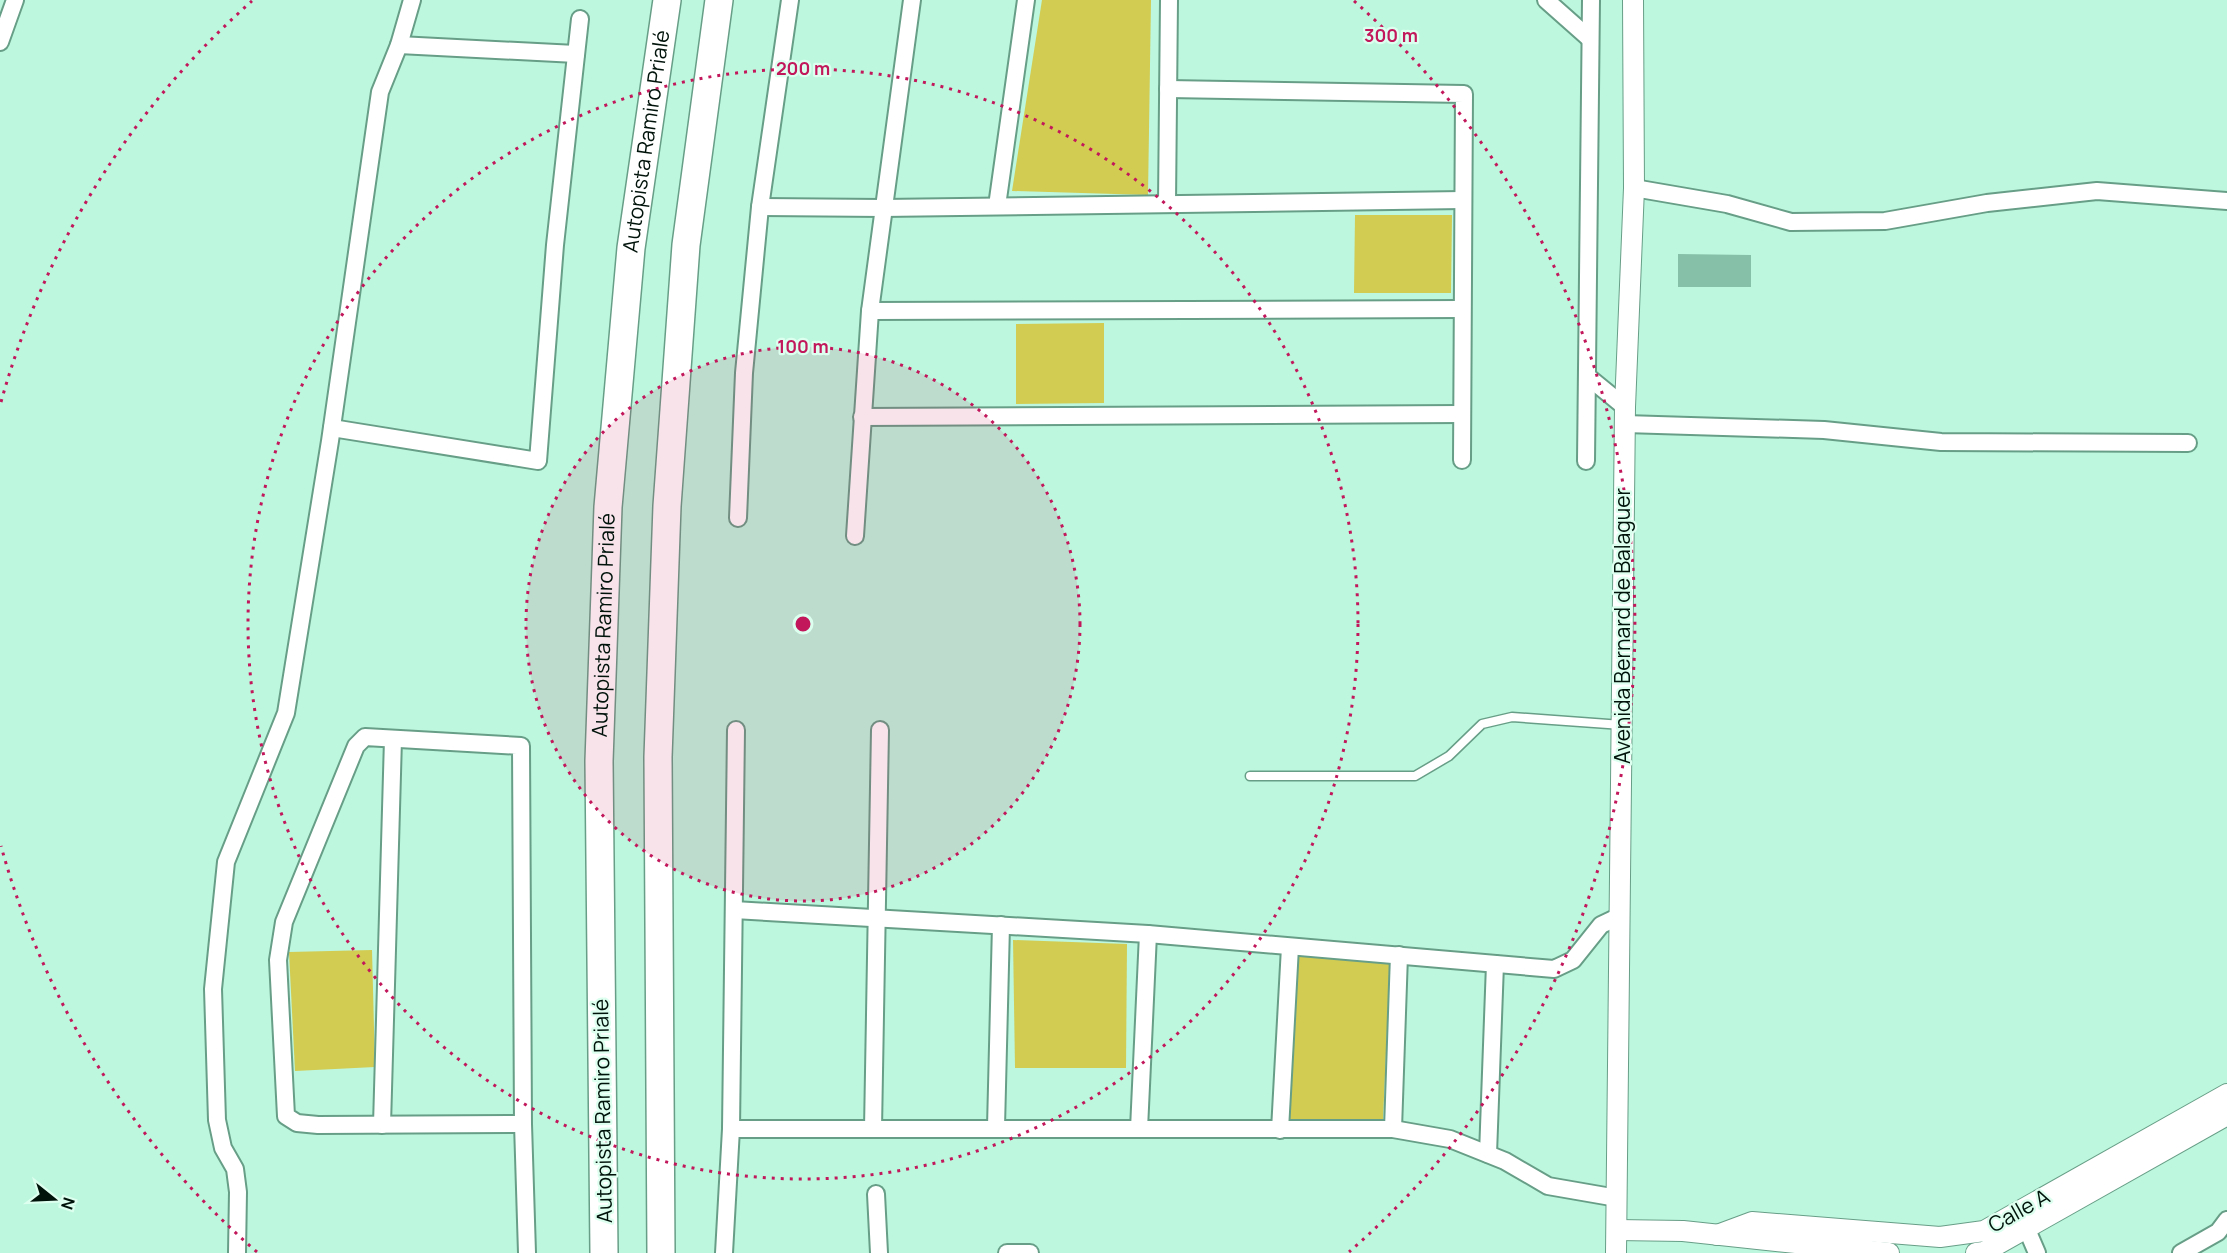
<svg xmlns="http://www.w3.org/2000/svg" width="2227" height="1253" font-family="Manrope,sans-serif">
<style>
.green{fill:#d2cc52}
.building{fill:#87c0a8}
.lines{fill:none;stroke-linecap:round;stroke-linejoin:round}
.service-casing{stroke:#679e87;stroke-width:11}
.minor-casing{stroke:#679e87;stroke-width:20}
.tertiary-casing{stroke:#679e87;stroke-width:22}
.trunk-casing{stroke:#679e87;stroke-width:30}
.service{stroke:#fff;stroke-width:8}
.minor{stroke:#fff;stroke-width:16}
.tertiary{stroke:#fff;stroke-width:20}
.trunk{stroke:#fff;stroke-width:27}
.ring{fill:none;stroke:#c2185b;stroke-width:3;stroke-dasharray:3 6}
.labels{text-anchor:middle;stroke-width:4.5;stroke-linejoin:round;paint-order:stroke}
.street-label{font-size:21px;fill:#00130b;stroke:#dcffef}
.centre{fill:#c2185b;stroke:#dcffef;stroke-width:3}
.ring-label{font-size:18px;text-anchor:middle;font-weight:bold;fill:#c2185b;stroke:#dcffef;stroke-width:4.5;stroke-linejoin:round;paint-order:stroke}
</style>
<rect width="100%" height="100%" fill="#bdf7de"/>
<g class="green">
<polygon points="1042,0 1151,0 1148,195 1012,191"/>
<polygon points="1355,215 1452,215 1451,293 1354,293"/>
<polygon points="1104,323 1104,403 1016,404 1016,324"/>
<polygon points="1013,940 1127,944 1126,1068 1015,1068"/>
<polygon points="372,950 375,1067 295,1071 289,952"/>
<polygon points="1297,954 1390,963 1383,1119 1287,1120"/>
</g>
<polygon class="building" points="1678,254 1751,255 1751,287 1678,287"/>
<g class="lines">
<defs>
<polyline id="service" points="1250,776 1415,776 1449,756 1482,724 1512,717 1622,725"/>
<g id="minor">
<polyline points="1546,0 1590,39"/>
<polyline points="0,42 15,0"/>
<polyline points="399,45 576,54"/>
<polyline points="1168,89 1464,94 1462,460"/>
<polyline points="1634,188 1727,204 1791,222 1885,221 1987,203 2097,191 2227,201"/>
<polyline points="1167,203 1169,0"/>
<polyline points="997,206 1026,0"/>
<polyline points="760,207 883,208 1463,200"/>
<polyline points="870,311 1462,309"/>
<polyline points="1587,376 1625,407"/>
<polyline points="862,417 1462,414"/>
<polyline points="1625,424 1824,430 1941,442 2188,443"/>
<polyline points="332,428 538,461 555,245 580,19"/>
<polyline points="1586,461 1591,0"/>
<polyline points="738,518 744,373 760,207 790,0"/>
<polyline points="855,536 870,311 912,0"/>
<polyline points="734,910 1148,934 1554,969 1573,960 1601,925 1620,916"/>
<polyline points="523,1124 318,1125 297,1123 286,1116 278,960 284,922 356,746 365,737 521,746 523,1124 527,1253"/>
<polyline points="382,1125 393,739"/>
<polyline points="996,1127 1001,925"/>
<polyline points="731,1129 1393,1129 1450,1139 1505,1161 1548,1186 1617,1198"/>
<polyline points="873,1129 880,730"/>
<polyline points="1139,1129 1148,934"/>
<polyline points="1393,1129 1399,955"/>
<polyline points="1280,1130 1290,947"/>
<polyline points="1488,1154 1495,964"/>
<polyline points="876,1194 879,1253"/>
<polyline points="2022,1218 2037,1253"/>
<polyline points="237,1253 238,1192 235,1169 223,1148 217,1120 213,989 226,862 286,713 330,441 380,92 399,45 412,0"/>
<polyline points="724,1253 731,1129 736,730"/>
<polyline points="1007,1253 1030,1253"/>
<polyline points="2181,1253 2218,1232 2227,1220"/>
</g>
<g id="tertiary">
<polyline points="1617,1230 1683,1231 1889,1253"/>
<polyline points="1717,1235 1752,1222 1940,1237 1984,1231 2227,1094"/>
<polyline points="1616,1253 1625,407 1634,188 1633,0"/>
<polyline points="1976,1253 1984,1252 2227,1115"/>
</g>
<g id="trunk">
<path id="s1" d="M604 1253 599 761 608 507 631 248 667 0"/>
<polyline points="661,1253 658,757 667,506 686,245 719,0"/>
</g>
</defs>
<use href="#service" class="service-casing"/>
<use href="#minor" class="minor-casing"/>
<use href="#tertiary" class="tertiary-casing"/>
<use href="#trunk" class="trunk-casing"/>
<use href="#service" class="service"/>
<use href="#minor" class="minor"/>
<use href="#tertiary" class="tertiary"/>
<use href="#trunk" class="trunk"/>
</g>
<circle cx="803" cy="624" r="277" fill="#c2185b" fill-opacity=".12"/>
<g class="ring">
<circle cx="803" cy="624" r="277"/>
<circle cx="803" cy="624" r="555"/>
<path d="M257 1252A832 832 0 0 1 1 846M1 402A832 832 0 0 1 252 1M1354 1A832 832 0 0 1 1349 1252"/>
</g>
<g class="labels">
<g class="street-label">
<text dy="7" stroke="none"><textPath href="#s1" startOffset="1114">Autopista Ramiro Prialé</textPath></text>
<text dy="7" stroke="none"><textPath href="#s1" startOffset="628">Autopista Ramiro Prialé</textPath></text>
<text transform="translate(1623 626) rotate(-90)" y="7">Avenida Bernard de Balaguer</text>
<text transform="translate(603 1111) rotate(-91)" y="7">Autopista Ramiro Prialé</text>
<text transform="translate(2019 1211) rotate(-29)" y="7">Calle A</text>
</g>
</g>
<circle cx="803" cy="624" r="9" class="centre"/>
<g class="ring-label">
<text x="1391" y="42">300 m</text>
<text x="803" y="75">200 m</text>
<text x="803" y="353">100 m</text>
</g>
<g transform="translate(54 1199) rotate(108)" stroke="#dcffef" stroke-width="4.5" paint-order="stroke">
<path d="M0-4.5L10 22L0 15L-10 22Z" fill="#00130b"/>
<text y="-9" font-size="16" font-weight="bold" text-anchor="middle" fill="#00130b">N</text>
</g>
</svg>
